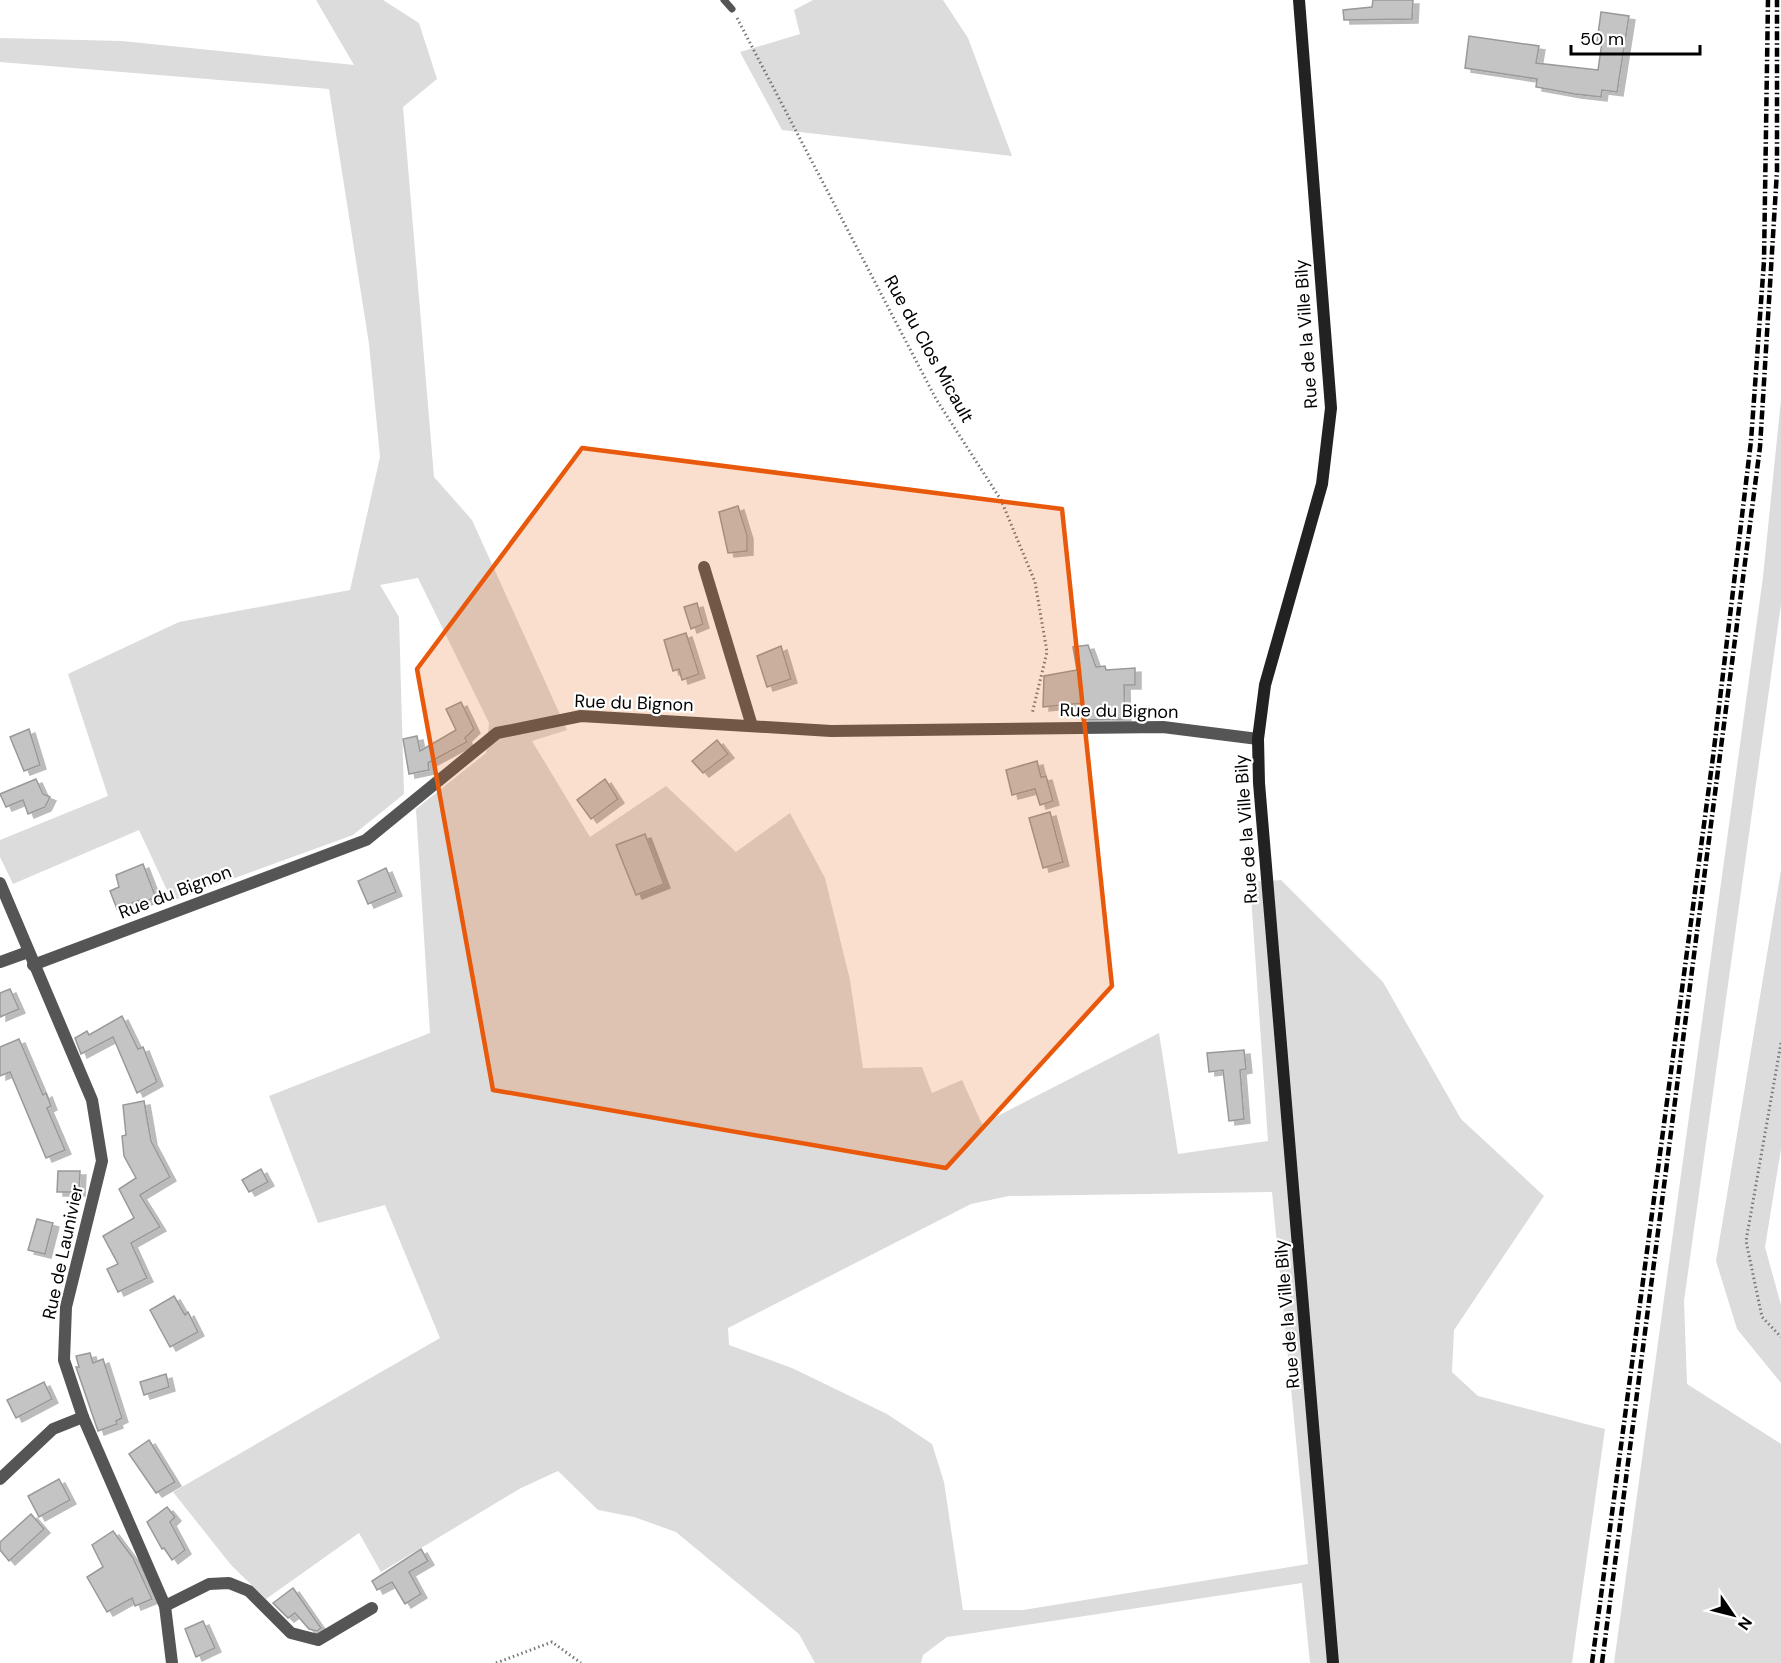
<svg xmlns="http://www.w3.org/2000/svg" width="1781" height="1663" font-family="'DM Sans',sans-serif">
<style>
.green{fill:#dcdcdc;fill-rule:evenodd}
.building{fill:#c4c4c4;stroke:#999;stroke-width:1.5;filter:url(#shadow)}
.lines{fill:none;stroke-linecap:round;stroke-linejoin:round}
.path{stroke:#777;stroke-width:3;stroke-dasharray:1.5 3;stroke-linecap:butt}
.lane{stroke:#555;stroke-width:7}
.street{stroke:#555;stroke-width:12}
.secondary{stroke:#222;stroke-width:12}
.rail{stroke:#000;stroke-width:4.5;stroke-dasharray:9 3 1.5 3;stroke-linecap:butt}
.marked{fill:#e8590c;fill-opacity:0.2;stroke:#e8590c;stroke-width:4.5;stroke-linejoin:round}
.labels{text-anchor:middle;stroke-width:4.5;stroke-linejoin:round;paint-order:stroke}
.street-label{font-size:18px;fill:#000;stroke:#fff}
</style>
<defs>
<filter id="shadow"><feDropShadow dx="6" dy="4" stdDeviation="0" flood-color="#0004"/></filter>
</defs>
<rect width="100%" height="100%" fill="#fff"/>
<g class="green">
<path d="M316 0H383L419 23 437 79 403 107 434 477 472 520 567 730 532 741 590 837 666 786 736 852 790 813 825 878 850 980 863 1068 922 1067 932 1093 962 1080 982 1124 1159 1033 1178 1154 1268 1141 1250 882 1281 880 1383 982 1461 1119 1544 1196 1454 1330 1452 1372 1478 1396 1605 1429 1572 1663H1310L1302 1583 947 1637 923 1655 921 1663H815L799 1634 676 1532 634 1517 598 1510 558 1471 521 1488 381 1572 359 1533 266 1599 231 1565 173 1492 440 1338 385 1205 318 1223 269 1096 430 1033 416 809 486 753 489 723 418 578 380 585 399 617 404 794 353 835 172 901 139 830 13 884 0 857V840L108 796 68 674 179 622 350 590 380 457 369 344 329 89 0 62V38L122 41 354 65ZM1272 1192 1308 1564 1023 1610H963L944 1482 932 1444 887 1414 792 1368 729 1345 728 1328 971 1204 1009 1196Z"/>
<polygon points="813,0 943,0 968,38 1012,156 782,130 740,52 800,34 794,10"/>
<polygon points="1781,399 1781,604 1684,1301 1687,1384 1781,1444 1781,1663 1614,1663 1763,577"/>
<polygon points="1781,870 1781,1149 1765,1247 1781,1305 1781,1383 1737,1329 1716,1261"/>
</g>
<g class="building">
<polygon points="1373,0 1413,0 1412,19 1344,20 1343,10 1372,7"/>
<polygon points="1601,12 1629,16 1617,92 1602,90 1601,97 1575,94 1536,87 1537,79 1465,68 1469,36 1539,46 1536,63 1598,70 1602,42 1597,42"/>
<polygon points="738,506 747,535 747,551 728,553 719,512"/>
<polygon points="697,603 703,624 691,629 684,607"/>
<polygon points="686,633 699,674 682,680 679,669 673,671 664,640"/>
<polygon points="1088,645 1096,667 1105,666 1106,670 1135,668 1135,685 1124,685 1125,719 1082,720 1082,703 1043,707 1044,676 1077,670 1073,647"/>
<polygon points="781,646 791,679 767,687 757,656"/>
<polygon points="461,702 474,729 465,738 467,742 428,763 429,770 409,774 403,739 417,736 420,751 456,730 446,709"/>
<polygon points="29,729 40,765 24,771 10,737"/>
<polygon points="717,740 728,754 703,773 692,761"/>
<polygon points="1037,761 1041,777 1046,776 1053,801 1040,805 1035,789 1012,795 1006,770"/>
<polygon points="36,779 43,794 50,797 45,807 28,814 23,800 6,807 0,794"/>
<polygon points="605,779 618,799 591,819 577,800"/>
<polygon points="1050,812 1063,862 1043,868 1029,818"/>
<polygon points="645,834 664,884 636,895 616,845"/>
<polygon points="143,864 156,898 141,902 140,900 117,909 110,891 119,887 116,875"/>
<polygon points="386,868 396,892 368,904 358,881"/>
<polygon points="10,989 19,1009 0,1017 0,993"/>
<polygon points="122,1016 138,1049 143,1047 157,1082 137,1093 113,1037 81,1054 75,1038 87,1031 89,1035"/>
<polygon points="19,1039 43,1095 46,1093 51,1106 47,1108 65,1150 46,1158 10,1072 0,1076 0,1047"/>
<polygon points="1244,1050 1246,1069 1240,1070 1244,1119 1229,1121 1223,1070 1209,1072 1207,1053"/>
<polygon points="144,1101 151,1141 170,1177 140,1195 160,1227 131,1243 147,1278 118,1292 107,1269 118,1264 103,1236 134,1218 119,1189 136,1178 124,1156 122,1136 126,1135 123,1105"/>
<polygon points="261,1169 268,1182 249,1192 242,1180"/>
<polygon points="58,1171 80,1171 79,1192 57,1192"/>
<polygon points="37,1219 53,1223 45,1254 28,1250"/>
<polygon points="174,1296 185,1315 188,1312 198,1332 170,1347 150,1310"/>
<polygon points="90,1353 93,1363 103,1359 122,1418 116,1421 117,1424 98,1431 76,1367 79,1367 76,1356"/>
<polygon points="166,1374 169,1387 144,1395 140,1382"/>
<polygon points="44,1382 52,1399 16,1418 7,1400"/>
<polygon points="149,1440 175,1482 156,1493 129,1454"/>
<polygon points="59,1479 70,1500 39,1517 28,1496"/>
<polygon points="167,1507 175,1517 170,1522 185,1550 172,1560 164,1548 162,1549 147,1522"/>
<polygon points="31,1514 44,1529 9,1561 0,1550 0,1542"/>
<polygon points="113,1531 133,1558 152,1599 135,1606 132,1598 107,1612 87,1577 103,1567 92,1545"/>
<polygon points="421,1549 428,1561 409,1572 421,1594 405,1604 392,1582 377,1590 372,1581"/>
<polygon points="293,1588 321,1628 317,1631 309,1629 295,1613 288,1618 273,1603"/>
<polygon points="203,1621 215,1648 196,1657 185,1629"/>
</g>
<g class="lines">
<g class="path">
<polyline points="737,18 936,399 1001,500 1035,582 1047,652 1032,714"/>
<polyline points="1781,1043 1746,1241 1762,1317 1781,1337"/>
<polyline points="496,1663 552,1642 581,1663"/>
</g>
<polyline class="lane" points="724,0 732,9"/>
<g class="street">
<polyline points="704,567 752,726"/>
<polyline points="0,883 92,1100 102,1161 66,1307 64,1360 83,1417 165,1606 172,1663"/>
<polyline points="0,962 28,952"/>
<polyline points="33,965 366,840 497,733 581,716 831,731 1163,727 1258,739"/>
<polyline points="0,1479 53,1429 83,1417"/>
<polyline points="165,1606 209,1584 229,1583 249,1591 291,1633 318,1640 372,1608"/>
</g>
<polyline class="secondary" points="1299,0 1331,408 1322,484 1265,685 1258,739 1259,783 1333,1663"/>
<g class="rail">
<polyline points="1592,1663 1713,757 1751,441 1764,261 1768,0"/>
<polyline points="1602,1663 1760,447 1777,171 1777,0"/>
</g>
</g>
<path class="marked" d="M582 448 1062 509 1112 986 946 1168 493 1090 417 669Z"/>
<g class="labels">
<g class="street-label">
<text transform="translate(1306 334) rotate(-94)" y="6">Rue de la Ville Bily</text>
<text transform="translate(929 349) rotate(61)" y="6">Rue du Clos Micault</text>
<text transform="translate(634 703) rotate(2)" y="6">Rue du Bignon</text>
<text transform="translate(1119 711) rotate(1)" y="6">Rue du Bignon</text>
<text transform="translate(1246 829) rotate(-94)" y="6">Rue de la Ville Bily</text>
<text transform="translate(175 892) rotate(-21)" y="6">Rue du Bignon</text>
<text transform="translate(63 1252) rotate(-78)" y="6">Rue de Launivier</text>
<text transform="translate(1287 1314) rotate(-95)" y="6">Rue de la Ville Bily</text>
</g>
</g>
<g transform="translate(1733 1615) rotate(125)" stroke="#ffffff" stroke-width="4.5" paint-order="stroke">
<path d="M0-4.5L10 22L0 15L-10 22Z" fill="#000000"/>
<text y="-9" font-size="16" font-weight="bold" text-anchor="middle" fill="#000000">N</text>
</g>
<path d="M1571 45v9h129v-9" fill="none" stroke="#000000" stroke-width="3"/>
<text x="1580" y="45" font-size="18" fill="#000000" stroke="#ffffff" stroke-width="4.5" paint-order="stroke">50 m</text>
</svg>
